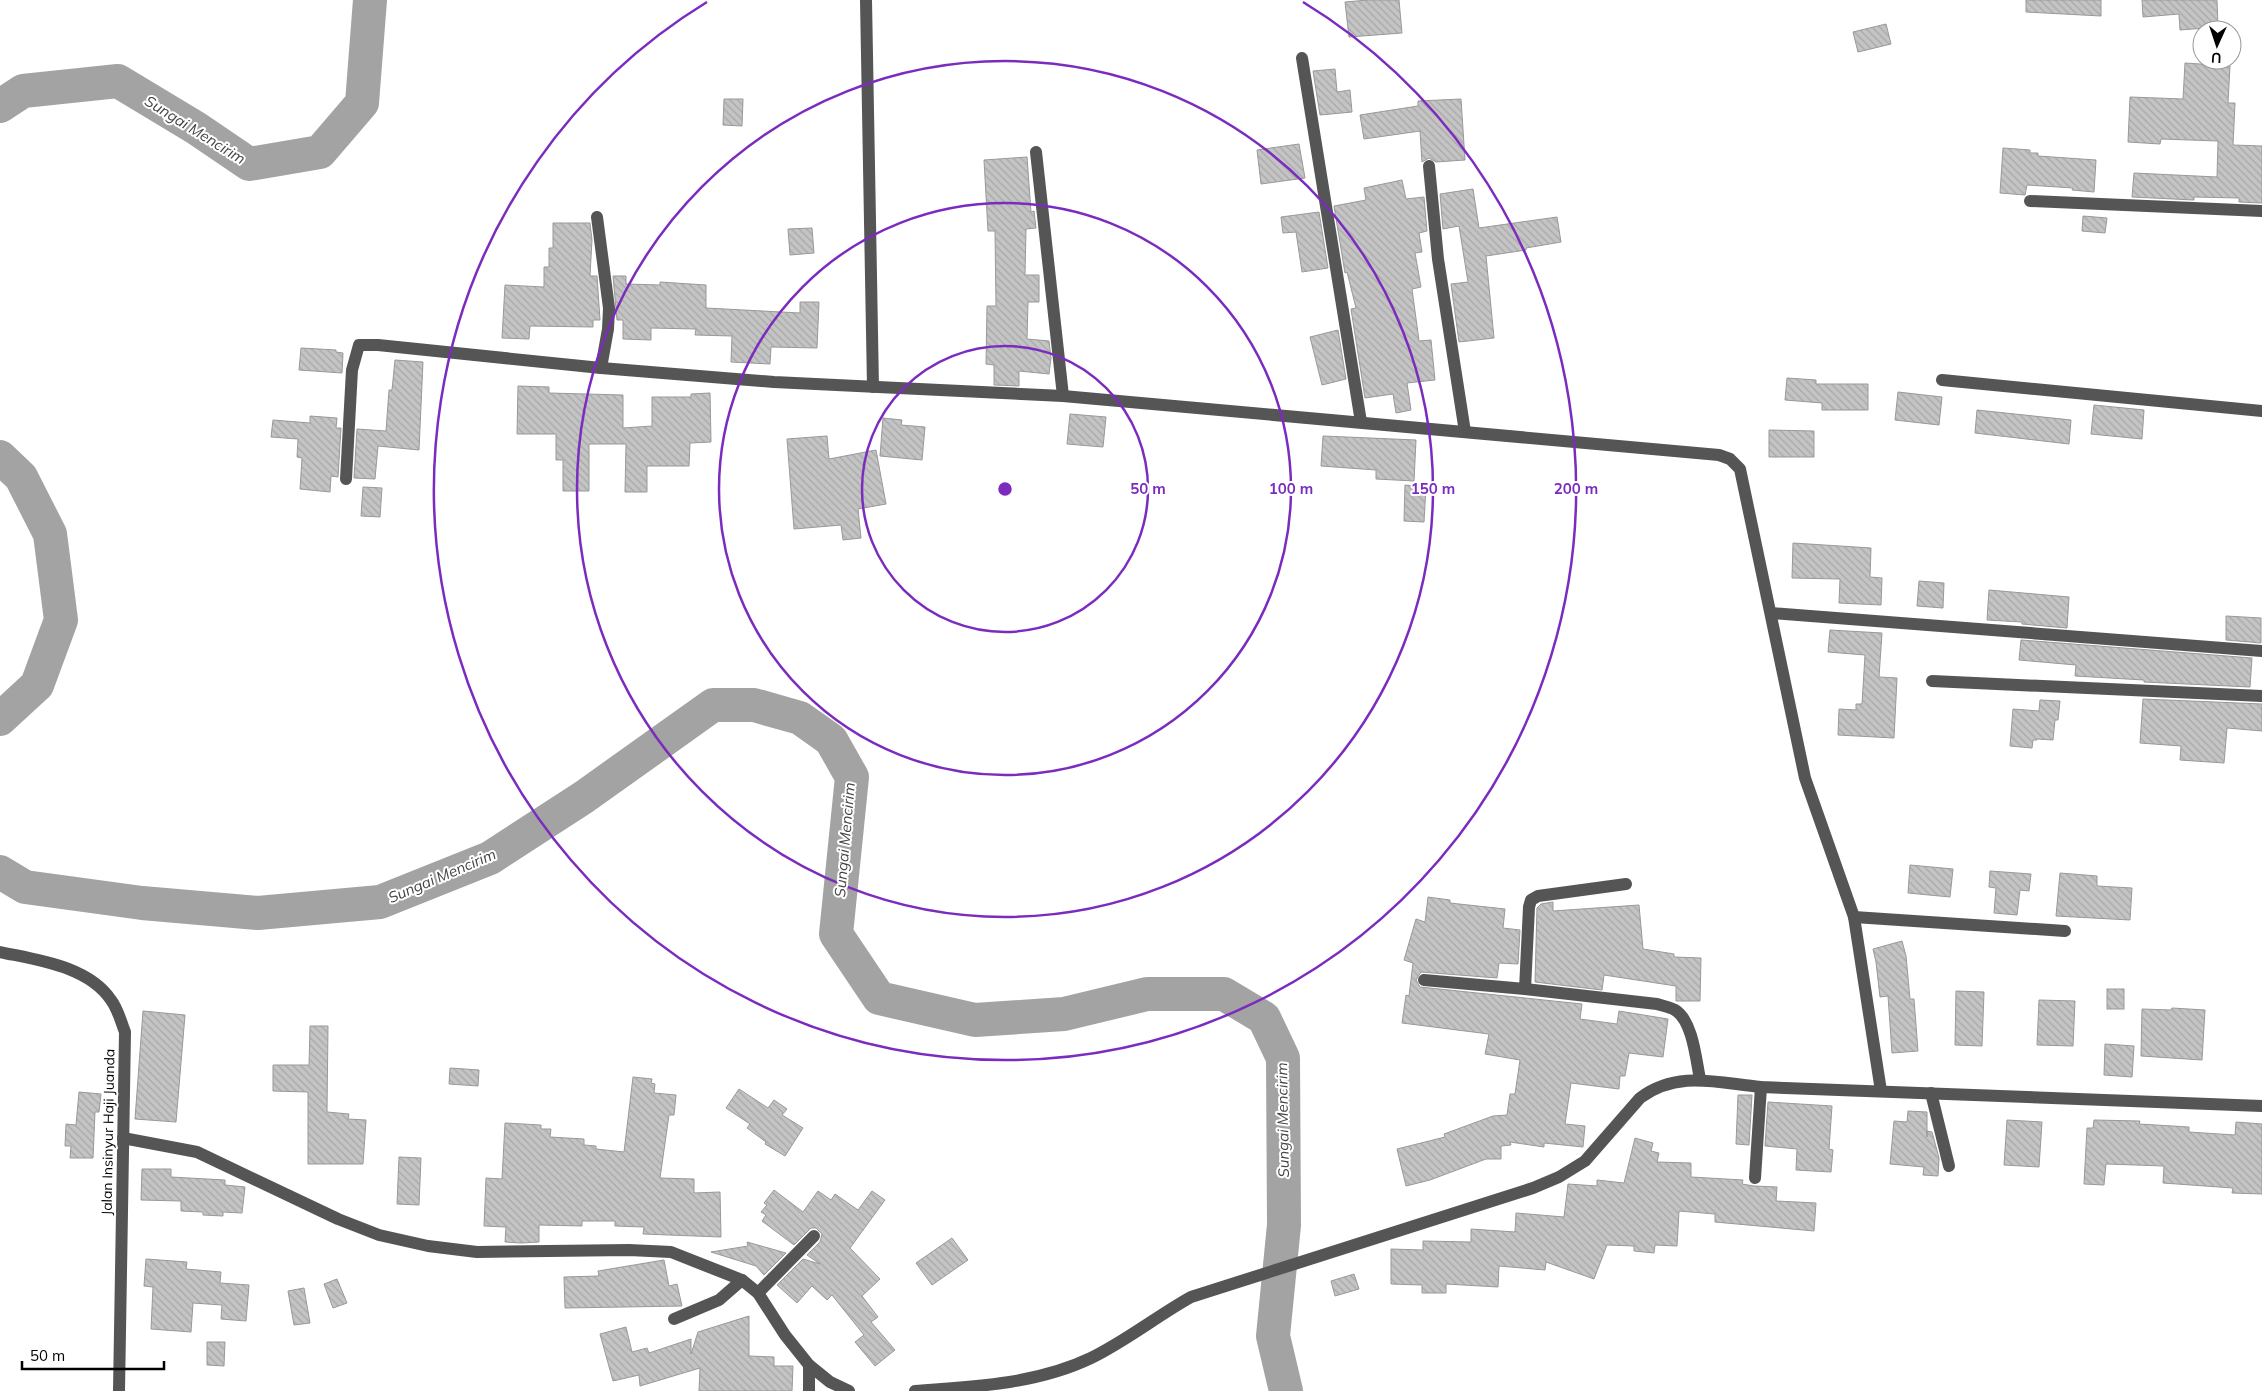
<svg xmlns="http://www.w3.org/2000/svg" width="2262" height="1391" font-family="Mulish,sans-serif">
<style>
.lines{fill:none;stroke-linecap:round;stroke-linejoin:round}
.river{stroke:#a3a3a3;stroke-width:34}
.building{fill:url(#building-back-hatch);stroke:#999}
.minor{stroke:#555;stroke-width:12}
.ring{fill:none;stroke:#7b2cbf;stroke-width:2.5}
.labels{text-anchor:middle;stroke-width:4;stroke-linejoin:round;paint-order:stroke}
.street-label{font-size:14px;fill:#000;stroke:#fff}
.water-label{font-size:15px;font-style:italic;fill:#444;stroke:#fff}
.centre{fill:#7b2cbf;stroke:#fff;stroke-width:2.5}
.ring-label{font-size:15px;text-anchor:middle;font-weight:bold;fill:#7b2cbf;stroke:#fff;stroke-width:4;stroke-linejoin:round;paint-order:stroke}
</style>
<defs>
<pattern id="building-back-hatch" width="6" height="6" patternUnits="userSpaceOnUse" patternTransform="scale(1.25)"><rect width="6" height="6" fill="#c4c4c4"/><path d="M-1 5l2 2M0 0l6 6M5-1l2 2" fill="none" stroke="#a7a7a7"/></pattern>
</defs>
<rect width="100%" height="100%" fill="#fff"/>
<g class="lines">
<g class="river">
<polyline points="0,106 23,91 118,81 196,128 249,164 320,152 362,103 370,0"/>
<polyline points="0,457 21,477 50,534 61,620 37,685 0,719"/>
<polyline points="0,872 25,887 142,903 258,913 380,902 490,858 584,797 713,705 754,705 800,718 831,740 852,777 836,934 879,998 975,1020 1064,1014 1147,994 1224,994 1264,1018 1283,1058 1284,1225 1273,1336 1286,1391"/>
</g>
</g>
<g class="building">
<polygon points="1368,0 1399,0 1402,33 1349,37 1345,2"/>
<polygon points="2026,0 2101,0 2101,16 2026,12"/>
<polygon points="2142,0 2217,0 2218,27 2180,30 2179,14 2143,17"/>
<polygon points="1886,24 1891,44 1858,52 1853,32"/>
<polygon points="2185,63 2230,66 2228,103 2235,103 2233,145 2262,146 2262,203 2239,202 2239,198 2194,197 2194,200 2132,197 2134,173 2217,177 2218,141 2161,139 2160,144 2128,142 2130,97 2183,99"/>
<polygon points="1335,69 1337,92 1350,90 1352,112 1320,115 1313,71"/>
<polygon points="724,99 743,99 742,126 723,125"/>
<polygon points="1461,99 1465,160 1436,162 1429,158 1422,162 1420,131 1364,139 1360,115 1418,106 1418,101"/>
<polygon points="1299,144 1305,178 1261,184 1257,150"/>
<polygon points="2003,148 2030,150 2030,153 2038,153 2038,156 2096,160 2094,192 2072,190 2073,188 2027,185 2025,195 2000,193"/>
<polygon points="1027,157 1031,212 1034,211 1036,228 1026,229 1025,275 1039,275 1039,302 1028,302 1027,339 1049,341 1051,358 1049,374 1019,371 1019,386 994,385 994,365 986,364 987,306 996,306 995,231 988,231 984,160"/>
<polygon points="1402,180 1406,199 1424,197 1427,231 1419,233 1422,252 1415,253 1421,287 1412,289 1419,341 1431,340 1435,380 1407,383 1411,410 1396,413 1393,394 1365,398 1351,309 1356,308 1347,272 1345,273 1334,206 1366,200 1364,188"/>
<polygon points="1473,189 1479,228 1557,217 1561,242 1526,248 1526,250 1486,256 1494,338 1459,342 1451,284 1468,282 1459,226 1443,229 1440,194"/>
<polygon points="1319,212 1328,268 1302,272 1296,232 1283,233 1281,217"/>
<polygon points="2083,216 2107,218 2105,233 2082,231"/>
<polygon points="553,223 590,223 592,240 590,276 597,276 600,320 593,320 593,327 530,326 529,339 502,338 505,285 544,287 544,267 549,267 549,248 553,248"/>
<polygon points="812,228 814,253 790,255 788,229"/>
<polygon points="613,276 626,276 626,284 660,285 660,282 706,285 706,308 800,313 800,302 819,302 817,348 771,347 770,364 731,362 732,336 695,335 696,329 651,328 651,340 623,339 623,320 617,320"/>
<polygon points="1338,330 1346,379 1322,385 1310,337"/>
<polygon points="301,348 336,350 336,352 343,353 342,373 299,370"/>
<polygon points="395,360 423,362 419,450 378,446 375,479 354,478 357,429 386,431 389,390 392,390"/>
<polygon points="1787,378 1816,380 1816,384 1868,384 1868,410 1822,410 1822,403 1785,400"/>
<polygon points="518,386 549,387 549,393 623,395 623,428 652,426 652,397 691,397 691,394 710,393 711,442 690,443 689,466 647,466 647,492 625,492 626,444 589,444 589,491 563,491 563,460 556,460 556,434 517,434"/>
<polygon points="1898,392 1942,397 1939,425 1895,420"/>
<polygon points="2094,405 2144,410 2142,439 2091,434"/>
<polygon points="1977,410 2071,420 2069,444 1975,433"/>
<polygon points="1070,414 1106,417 1103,447 1067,444"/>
<polygon points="310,416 337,418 336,428 341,428 338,477 331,476 330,492 300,489 302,458 297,457 298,439 271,437 273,420 310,423"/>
<polygon points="883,418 902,420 901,425 925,427 922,460 880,456"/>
<polygon points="1769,430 1814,431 1814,457 1769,457"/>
<polygon points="827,436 829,459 876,450 886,504 858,509 861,538 843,540 841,525 794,529 787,439"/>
<polygon points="1323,436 1416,440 1414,481 1376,479 1376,470 1321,466"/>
<polygon points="1405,485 1426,487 1424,522 1404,521"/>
<polygon points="363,487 382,488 380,517 361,516"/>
<polygon points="1793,543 1871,548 1870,577 1882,578 1881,605 1839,603 1840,579 1792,578"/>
<polygon points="1919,581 1944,583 1943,608 1917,606"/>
<polygon points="1989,590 2069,597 2067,628 2022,624 2022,622 1987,620"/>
<polygon points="2226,616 2261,618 2261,643 2226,640"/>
<polygon points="1830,630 1882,633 1879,677 1897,678 1894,738 1838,735 1839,709 1856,710 1856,704 1862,704 1865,655 1828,652"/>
<polygon points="2021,640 2252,658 2250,687 2144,682 2144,680 2075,676 2076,665 2019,660"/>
<polygon points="2143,699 2262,704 2262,731 2227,728 2224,763 2180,760 2181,746 2140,743"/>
<polygon points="2040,700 2060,701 2058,720 2055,720 2053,740 2037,739 2037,740 2033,740 2032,748 2010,746 2013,709 2039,711"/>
<polygon points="1910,865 1953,869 1950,897 1908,893"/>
<polygon points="1990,871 2031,874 2029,891 2020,890 2017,915 1994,913 1996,888 1989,887"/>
<polygon points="2060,873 2097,876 2097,886 2132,888 2130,920 2056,916"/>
<polygon points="1428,897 1450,900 1450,903 1505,909 1503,928 1520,930 1518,964 1499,963 1497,978 1421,972 1416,980 1420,987 1582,1004 1580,1019 1617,1024 1619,1011 1668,1019 1663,1057 1629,1053 1625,1076 1620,1076 1619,1089 1571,1083 1565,1124 1585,1126 1583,1147 1544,1143 1544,1147 1510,1142 1511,1145 1501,1146 1501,1159 1486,1159 1430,1180 1406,1186 1397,1149 1445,1137 1444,1134 1493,1116 1507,1115 1510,1094 1515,1094 1520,1060 1485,1054 1489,1034 1402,1023 1406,995 1409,996 1413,963 1404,960 1416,919 1425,922"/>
<polygon points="1553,902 1553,911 1639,905 1643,949 1674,954 1674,957 1701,958 1700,1001 1676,1001 1676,986 1604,975 1602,990 1535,982 1537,908 1541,904"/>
<polygon points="1902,941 1906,956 1910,999 1914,999 1918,1051 1892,1053 1888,996 1880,997 1876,962 1873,949"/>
<rect x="2107" y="989" width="17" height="20"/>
<polygon points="1956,991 1984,992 1982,1046 1955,1045"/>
<polygon points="2039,1000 2075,1001 2073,1046 2037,1045"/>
<polygon points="2172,1008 2205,1010 2202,1060 2141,1056 2142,1009 2171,1010"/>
<polygon points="143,1011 185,1015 176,1122 135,1119"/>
<polygon points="310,1026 328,1026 327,1112 349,1114 348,1119 366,1120 363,1164 308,1164 308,1092 273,1091 273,1065 309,1065"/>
<polygon points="2105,1044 2134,1046 2132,1077 2104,1075"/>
<polygon points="450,1068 479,1070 478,1086 449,1084"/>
<polygon points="633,1077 652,1079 651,1083 655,1084 654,1093 676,1095 674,1115 669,1115 660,1178 694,1179 694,1193 720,1192 721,1237 643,1234 644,1227 615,1226 615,1221 582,1221 582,1226 539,1225 539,1242 521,1243 505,1242 506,1227 484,1226 486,1178 502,1179 505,1123 541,1125 541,1129 551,1129 550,1137 584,1139 584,1145 596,1146 596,1149 624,1152"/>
<polygon points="739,1089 768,1108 774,1100 787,1109 782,1115 803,1128 785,1156 765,1144 766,1142 747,1128 750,1124 726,1108"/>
<polygon points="79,1092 101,1094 99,1112 95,1112 93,1158 70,1158 71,1146 65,1146 66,1124 76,1125"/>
<polygon points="1738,1095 1752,1095 1749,1145 1736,1144"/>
<polygon points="1768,1102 1832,1106 1829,1149 1833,1150 1831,1172 1796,1170 1797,1149 1765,1146"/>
<polygon points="1908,1111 1927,1112 1927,1137 1927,1131 1932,1132 1939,1158 1938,1176 1923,1175 1924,1167 1890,1164 1894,1121 1907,1122"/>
<polygon points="2007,1120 2042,1122 2039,1167 2004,1165"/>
<polygon points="2094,1120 2140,1121 2139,1124 2189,1127 2189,1132 2235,1135 2236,1122 2262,1124 2262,1194 2232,1193 2233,1188 2163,1183 2164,1166 2106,1164 2104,1185 2084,1184 2087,1128 2093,1128"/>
<polygon points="1635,1138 1653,1143 1651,1151 1659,1153 1657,1162 1691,1163 1691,1177 1743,1180 1742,1184 1754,1186 1777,1187 1776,1201 1816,1203 1814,1231 1715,1222 1715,1214 1679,1211 1677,1246 1655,1245 1654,1253 1634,1251 1634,1246 1607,1245 1594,1279 1546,1262 1545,1270 1499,1266 1498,1287 1446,1284 1446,1293 1422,1293 1422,1285 1391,1284 1391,1249 1423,1250 1423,1241 1471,1242 1471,1229 1515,1232 1516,1213 1564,1217 1568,1184 1597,1186 1597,1180 1624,1183"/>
<polygon points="399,1157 421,1158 419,1205 397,1204"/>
<polygon points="142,1169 171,1169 171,1177 225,1180 225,1185 245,1187 242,1213 223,1212 223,1216 203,1215 203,1212 181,1211 181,1201 141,1200"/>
<polygon points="774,1190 803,1212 818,1191 831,1200 835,1194 858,1210 872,1191 885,1200 850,1248 880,1279 862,1296 878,1317 871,1322 895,1350 875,1366 855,1342 864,1335 832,1295 827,1300 812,1286 797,1303 777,1285 803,1259 820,1264 807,1255 820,1242 822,1234 816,1228 811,1228 794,1245 762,1221 766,1215 761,1212 767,1205 764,1203"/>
<polygon points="952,1238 968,1260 932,1285 916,1263"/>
<polygon points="747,1242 786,1253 764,1275 756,1266 711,1252 748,1246"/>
<polygon points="146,1259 187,1262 186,1269 221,1272 220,1283 249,1285 246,1321 221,1319 222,1305 193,1303 191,1332 151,1329 153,1287 144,1286"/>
<polygon points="664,1260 669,1286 677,1284 682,1306 565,1308 564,1277 599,1276 598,1271"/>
<polygon points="1354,1274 1359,1289 1335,1296 1331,1281"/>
<polygon points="337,1279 347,1303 333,1308 324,1284"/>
<polygon points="304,1288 310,1323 294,1325 288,1291"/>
<polygon points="749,1316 749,1356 774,1357 774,1366 793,1366 792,1391 699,1391 700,1368 640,1386 639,1375 613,1381 600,1334 626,1327 632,1352 647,1348 649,1353 691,1339 691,1354 698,1332"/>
<polygon points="207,1342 225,1342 224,1366 207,1365"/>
</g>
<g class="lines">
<g class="minor">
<polyline points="866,0 873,387"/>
<polyline points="1302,58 1361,422"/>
<polyline points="1036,152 1063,396"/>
<polyline points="1429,166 1438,259 1465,432"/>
<polyline points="2030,201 2262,211"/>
<polyline points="597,217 609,308 608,329 601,368"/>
<polyline points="1942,380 2262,411"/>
<polyline points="346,479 352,370 359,345 378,345 601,368 774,382 1063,396 1719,455 1730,459 1740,469 1805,778 1854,917 1881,1091"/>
<polyline points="1771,613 2262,651"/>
<polyline points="1932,681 2262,696"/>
<polyline points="1854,917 2065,931"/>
<path d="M0 952C37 960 88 966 111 1000 118 1009 121 1022 125 1032L119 1391"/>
<path d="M1424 980 1525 989 1657 1004C1663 1006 1670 1007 1675 1010 1693 1021 1696 1060 1700 1079"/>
<polyline points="1525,989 1529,907 1531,900 1538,896 1626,884"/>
<polyline points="1931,1093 1949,1166"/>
<polyline points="123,1138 197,1152 338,1219 379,1235 428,1246 477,1252 629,1250 671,1252 742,1280 758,1293 785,1335 809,1365 830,1382 849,1391"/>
<polyline points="1755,1178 1761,1087"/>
<polyline points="758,1293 814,1236"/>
<polyline points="674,1319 719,1300 742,1280"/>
<polyline points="809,1391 809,1365"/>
<path d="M915 1391C973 1387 1037 1384 1091 1358 1126 1341 1157 1316 1191 1297L1533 1188 1559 1177 1585 1161 1640 1098C1678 1070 1717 1083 1761 1087L2262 1106"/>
</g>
</g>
<g class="ring">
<circle cx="1005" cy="489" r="143"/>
<circle cx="1005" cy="489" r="286"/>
<circle cx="1005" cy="489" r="428"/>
<path d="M1303 2A571 571 0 1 1 707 2"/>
</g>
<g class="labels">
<g class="street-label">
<text transform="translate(108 1132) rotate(-89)" y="5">Jalan Insinyur Haji Juanda</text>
</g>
<g class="water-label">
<text transform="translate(195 130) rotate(32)" y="5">Sungai Mencirim</text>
<text transform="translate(845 840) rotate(-85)" y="5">Sungai Mencirim</text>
<text transform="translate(442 876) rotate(-23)" y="5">Sungai Mencirim</text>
<text transform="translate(1283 1120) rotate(-91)" y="5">Sungai Mencirim</text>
</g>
</g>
<circle cx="1005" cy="489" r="8" class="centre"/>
<g class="ring-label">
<text x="1148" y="494">50 m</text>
<text x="1291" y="494">100 m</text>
<text x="1433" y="494">150 m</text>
<text x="1576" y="494">200 m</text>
</g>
<g transform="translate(2217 45) rotate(183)"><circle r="24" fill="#ffffff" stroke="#999999"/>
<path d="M0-4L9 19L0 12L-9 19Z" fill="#000000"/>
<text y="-8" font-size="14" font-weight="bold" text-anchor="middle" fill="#000000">U</text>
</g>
<path d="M22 1361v8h142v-8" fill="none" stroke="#000000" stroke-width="2.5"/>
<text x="30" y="1361" font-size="15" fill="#000000" stroke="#ffffff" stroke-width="4" paint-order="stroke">50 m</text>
</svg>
